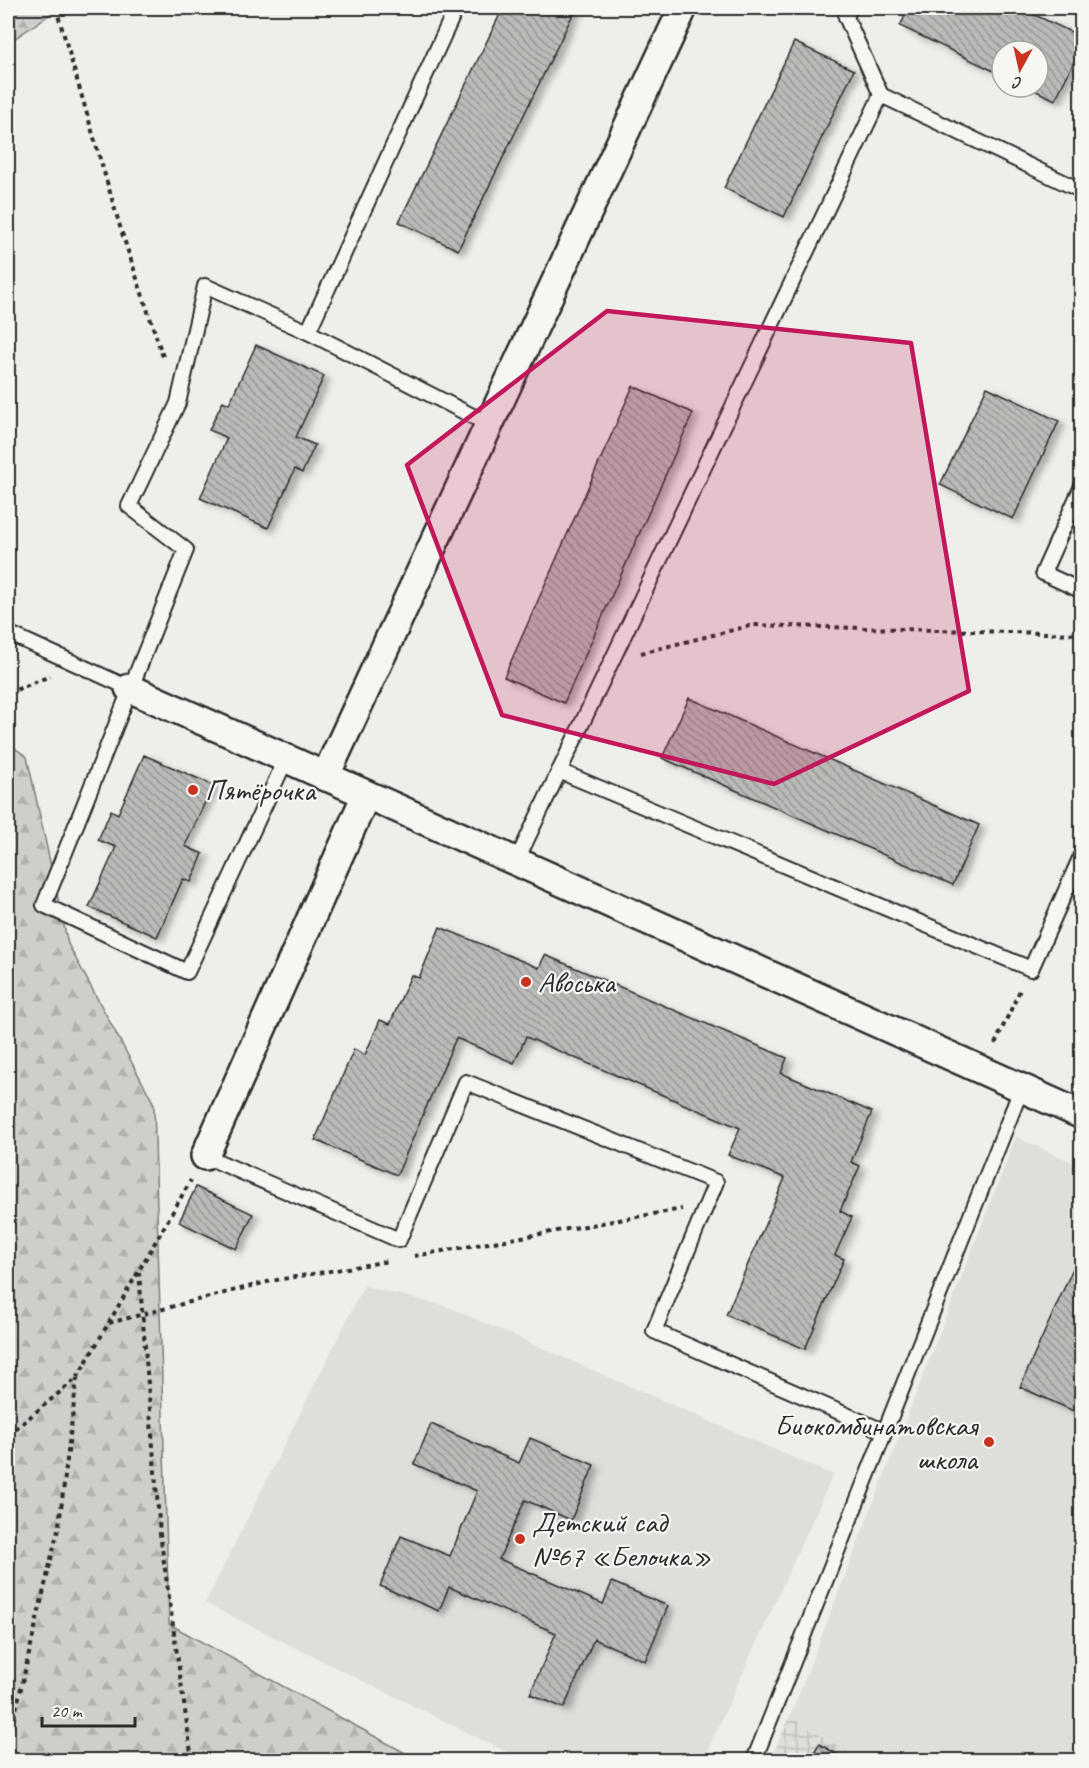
<svg xmlns="http://www.w3.org/2000/svg" width="1089" height="1768" font-family="Caveat,sans-serif">
<style>
.built{fill:#dededb}
.industrial{fill:url(#industrial-grid)}
.forest{fill:url(#forest-firs);stroke:#7c7c7a;stroke-width:1.5}
.building{fill:url(#building-back-hatch);stroke:#2b2b2b;stroke-width:1.5;filter:url(#shadow)}
.lines{fill:none;stroke-linecap:round;stroke-linejoin:round}
.service-casing{stroke:#2b2b2b;stroke-width:18}
.minor-casing{stroke:#2b2b2b;stroke-width:32}
.path{stroke:#2b2b2b;stroke-width:4;stroke-dasharray:4.5 4.5;stroke-linecap:butt}
.service{stroke:#f6f6f2;stroke-width:14}
.minor{stroke:#f6f6f2;stroke-width:27}
.marked{fill:#c2185b;fill-opacity:0.2;stroke:#c2185b;stroke-width:4.5;stroke-linejoin:round}
.poi-dot{fill:#c8321e;stroke:#f6f6f2;stroke-width:2}
.labels{text-anchor:middle;stroke-width:4.5;stroke-linejoin:round;paint-order:stroke}
.poi-label{font-size:30px;fill:#2b2b2b;stroke:#f6f6f2;text-anchor:start}
</style>
<defs>
<pattern id="industrial-grid" width="8" height="8" patternUnits="userSpaceOnUse" patternTransform="scale(1.5)"><rect width="8" height="8" fill="#dededb"/><path d="M0 4h8M4 0v8" fill="none" stroke="#bfbfbc"/></pattern>
<pattern id="forest-firs" width="22" height="20" patternUnits="userSpaceOnUse" patternTransform="scale(1.5)"><rect width="22" height="20" fill="#cececa"/><path d="M5 1l3.5 6h-7zM16 11l3.5 6h-7z" fill="#b1b1ae"/></pattern>
<pattern id="building-back-hatch" width="6" height="6" patternUnits="userSpaceOnUse" patternTransform="scale(1.5)"><rect width="6" height="6" fill="#babab7"/><path d="M-1 5l2 2M0 0l6 6M5-1l2 2" fill="none" stroke="#979795"/></pattern>
<filter id="shadow"><feDropShadow dx="6" dy="4" stdDeviation="3" flood-color="#0004"/></filter>
</defs>
<rect width="100%" height="100%" fill="#eeeeea"/>
<filter id="ink" filterUnits="userSpaceOnUse"><feTurbulence type="fractalNoise" baseFrequency=".0167" numOctaves="2"/><feDisplacementMap in="SourceGraphic" scale="12" xChannelSelector="R" yChannelSelector="G"/><feConvolveMatrix kernelMatrix="1 2 1 2 8 2 1 2 1" color-interpolation-filters="sRGB"/></filter>
<g filter="url(#ink)">
<g class="built">
<polygon points="1016,1137 1081,1166 1081,1760 862,1760 790,1717"/>
<polygon points="364,1286 446,1306 833,1475 703,1760 523,1760 205,1603"/>
</g>
<polygon class="industrial" points="790,1717 862,1760 770,1760"/>
<g class="forest">
<polygon points="8,8 59,8 8,43"/>
<polygon points="8,743 27,757 68,944 154,1104 169,1624 418,1760 8,1760"/>
</g>
<g class="building">
<polygon points="503,8 576,8 458,250 399,222"/>
<polygon points="909,8 1020,8 1082,37 1082,46 1055,100 1028,87 1038,87 1038,51 1002,51 1002,75 900,26"/>
<polygon points="794,42 854,70 784,217 724,188"/>
<polygon points="256,345 324,376 296,437 315,445 302,473 295,469 268,528 200,498 227,438 209,430 223,401 229,404"/>
<polygon points="633,386 693,413 564,703 504,677"/>
<polygon points="987,387 1059,421 1013,519 940,485"/>
<polygon points="689,698 979,825 953,885 662,758"/>
<polygon points="144,755 213,785 185,846 203,854 191,882 183,879 157,937 89,907 116,847 98,840 111,810 118,814"/>
<polygon points="440,927 539,968 545,955 787,1058 781,1073 872,1112 851,1162 860,1166 840,1211 852,1217 835,1255 844,1259 805,1349 726,1315 785,1178 728,1155 740,1128 526,1037 514,1063 456,1038 397,1175 315,1140 354,1049 365,1055 380,1020 390,1024 411,975 419,978"/>
<polygon points="196,1187 253,1214 236,1249 179,1222"/>
<polygon points="1082,1248 1082,1398 1076,1412 1020,1387"/>
<polygon points="431,1424 519,1463 530,1438 594,1465 571,1520 525,1500 499,1559 603,1604 612,1582 668,1606 645,1661 594,1639 564,1708 530,1694 556,1633 449,1587 439,1611 380,1586 401,1536 450,1556 477,1491 414,1464"/>
<polygon points="819,1744 847,1760 809,1760"/>
</g>
<g class="lines">
<defs>
<g id="service">
<polyline points="456,8 308,332 488,424"/>
<polyline points="850,8 846,17 881,95 1082,191"/>
<polyline points="1082,486 1043,573 1082,591"/>
<polyline points="8,633 129,688"/>
<polyline points="286,759 187,972 44,905 186,550 129,506 178,403 205,286 308,332"/>
<polyline points="559,771 1031,969 1082,854"/>
<polyline points="516,862 881,95"/>
<polyline points="205,1156 399,1240 466,1082 716,1182 654,1331 883,1431"/>
<polyline points="754,1760 1022,1087"/>
</g>
<g id="minor">
<polyline points="129,688 1082,1115"/>
<polyline points="325,777 683,8"/>
<polyline points="205,1156 366,795"/>
</g>
</defs>
<use href="#service" class="service-casing"/>
<use href="#minor" class="minor-casing"/>
<g class="path">
<polyline points="56,8 121,230 164,360"/>
<polyline points="641,653 753,625 1082,634"/>
<polyline points="8,693 50,676"/>
<polyline points="995,1044 1021,988"/>
<polyline points="414,1256 682,1209"/>
<polyline points="139,1272 160,1534 192,1760"/>
<polyline points="109,1323 271,1281 389,1261"/>
<polyline points="8,1435 77,1378 191,1180"/>
<polyline points="8,1744 59,1525 77,1378"/>
</g>
<use href="#service" class="service"/>
<use href="#minor" class="minor"/>
</g>
</g>
<path class="marked" d="M607 311 911 343 969 691 774 784 502 715 407 465Z"/>
<g class="poi-dot">
<circle cx="193" cy="790" r="6"/>
<circle cx="526" cy="982" r="6"/>
<circle cx="989" cy="1442" r="6"/>
<circle cx="520" cy="1539" r="6"/>
</g>
<g class="labels">
<g class="poi-label">
<text x="205" y="800">Пятёрочка</text>
<text x="538" y="992">Авоська</text>
<text x="977" y="1435" text-anchor="end">Биокомбинатовская<tspan x="977" dy="34">школа</tspan></text>
<text x="532" y="1532">Детский сад<tspan x="532" dy="34">№67 «Белочка»</tspan></text>
</g>
</g>
<rect width="1089" height="1768" fill="none" stroke="#f6f6f2" stroke-width="30"/>
<rect x="15" y="15" width="1059" height="1738" fill="none" stroke="#2b2b2b" stroke-width="2" filter="url(#ink)"/>
<g transform="translate(1020 69) rotate(188)"><circle r="28" fill="#f6f6f2" stroke="#a5a5a2" stroke-width="1.5"/>
<path d="M0-4.5L10 22L0 15L-10 22Z" fill="#c8321e"/>
<text y="-9" font-size="16" font-weight="bold" text-anchor="middle" fill="#2b2b2b">С</text>
</g>
<path d="M42 1717v9h93v-9" fill="none" stroke="#2b2b2b" stroke-width="3"/>
<text x="51" y="1717" font-size="18" fill="#2b2b2b" stroke="#f6f6f2" stroke-width="4.5" paint-order="stroke">20 m</text>
</svg>
